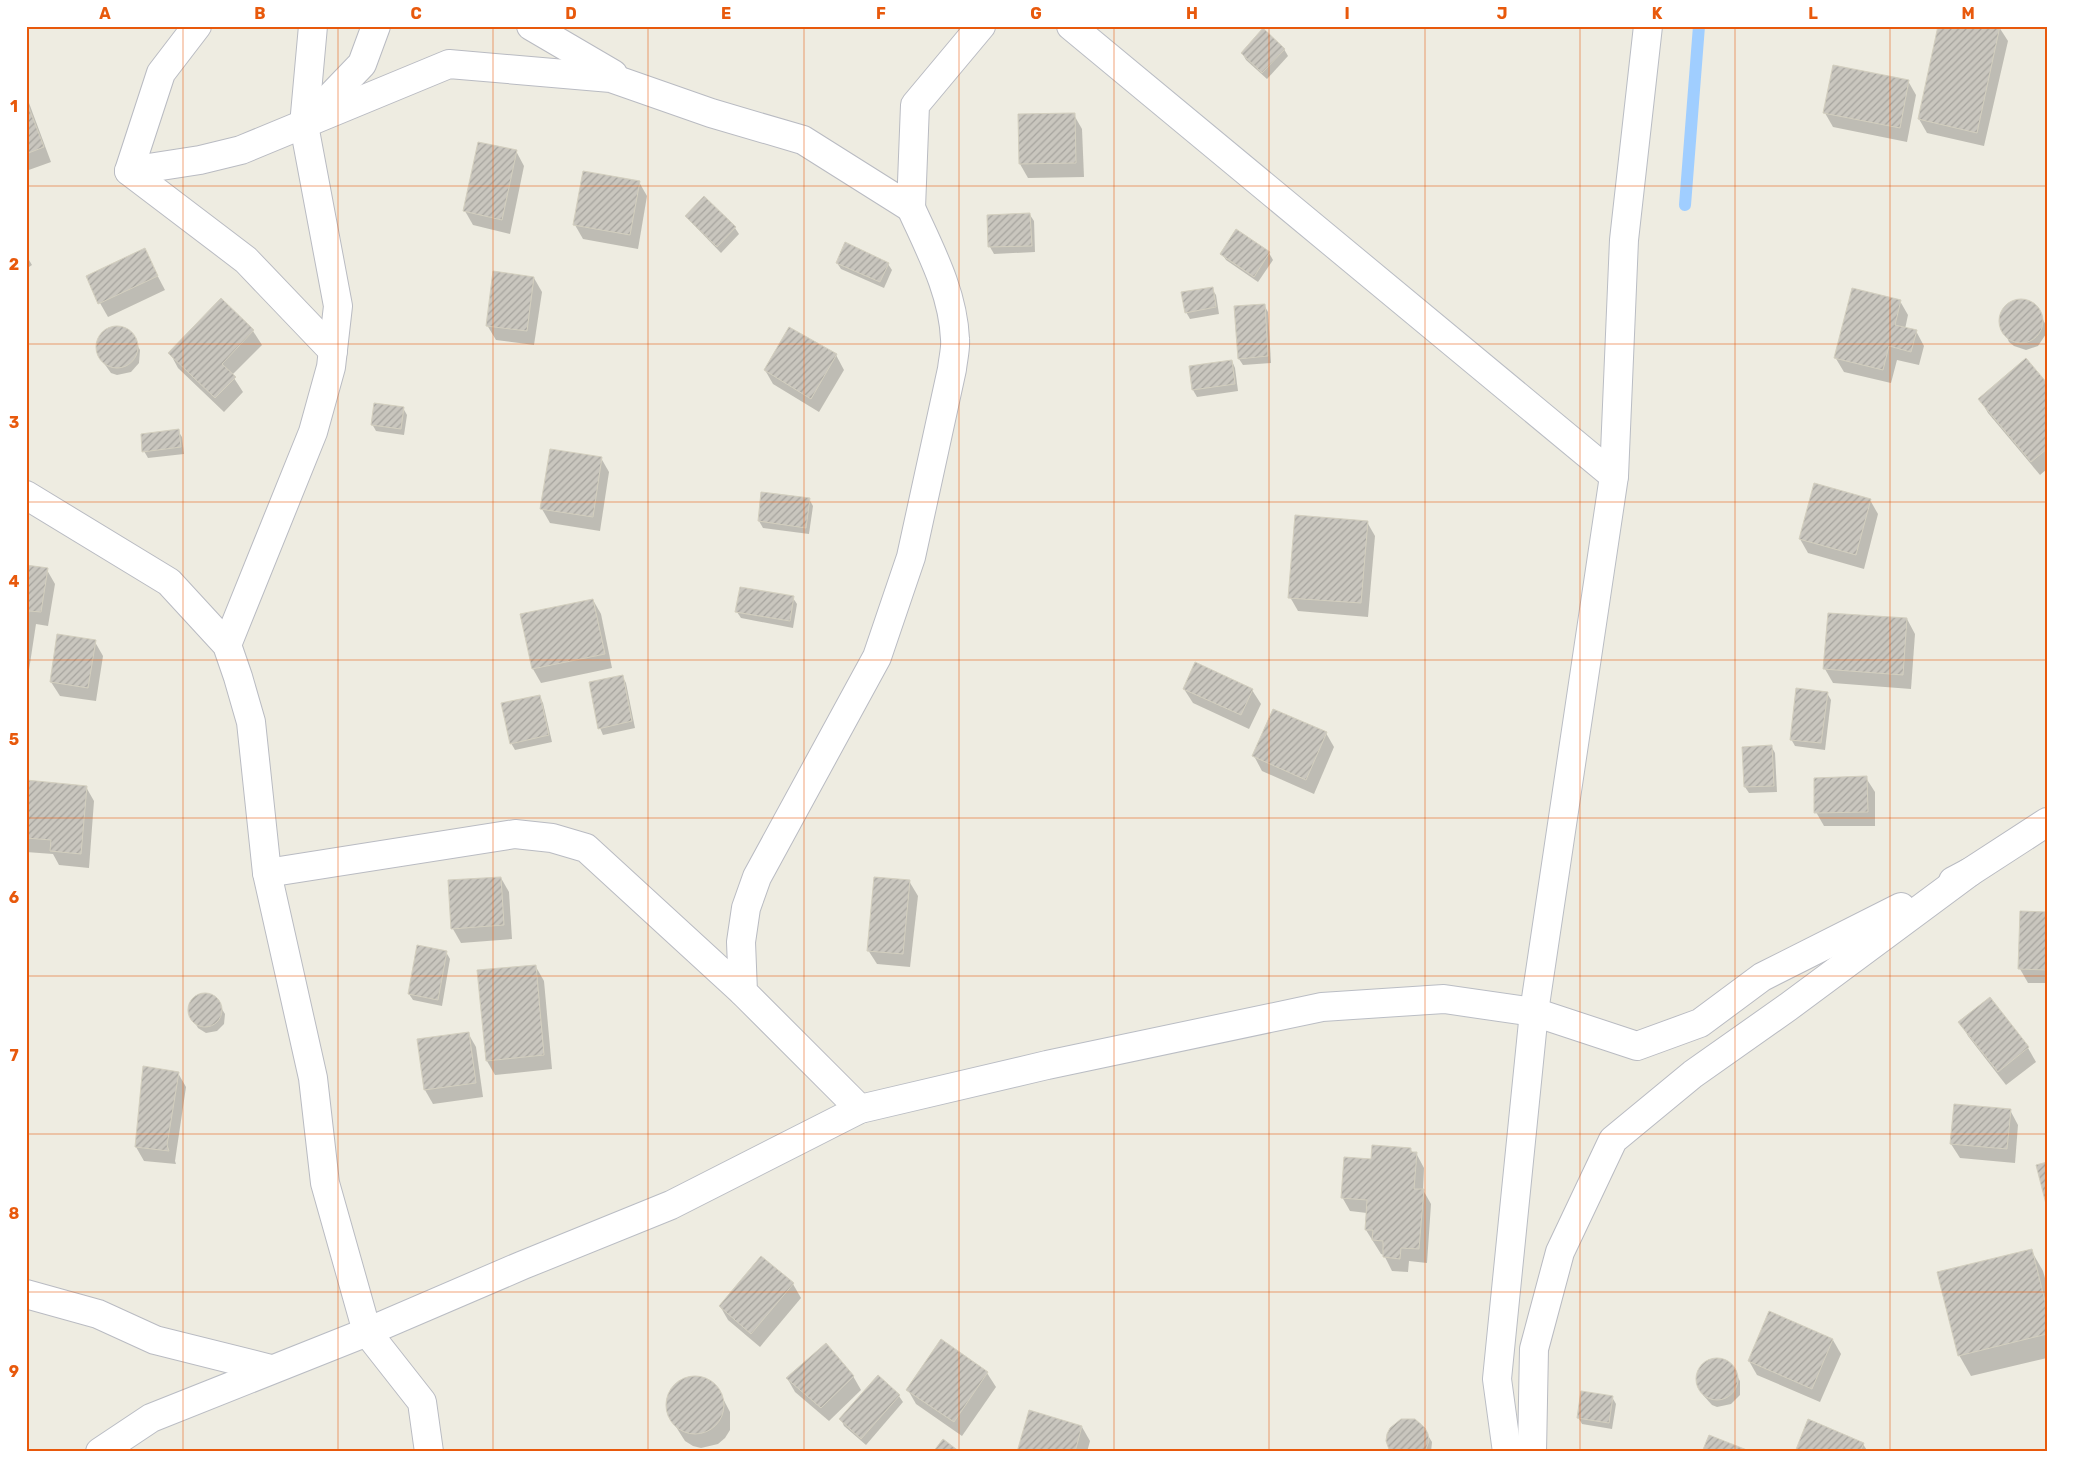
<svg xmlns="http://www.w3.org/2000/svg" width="2073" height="1478" font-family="Rubik,sans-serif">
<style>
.shadow{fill:#0003}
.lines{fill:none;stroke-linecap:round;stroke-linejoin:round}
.stream{stroke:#a0ceff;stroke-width:12}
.building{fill:url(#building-hatch);stroke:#d3cfbf}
.street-casing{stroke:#b9bbc2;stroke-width:30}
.secondary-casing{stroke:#babdc4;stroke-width:30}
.street{stroke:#fff;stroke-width:28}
.secondary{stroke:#fff;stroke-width:28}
.grid{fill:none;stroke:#e8590c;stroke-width:1;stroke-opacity:0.55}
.neatline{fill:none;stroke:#e8590c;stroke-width:2}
.grid-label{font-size:16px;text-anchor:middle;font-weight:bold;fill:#e8590c}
</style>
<defs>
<pattern id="building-hatch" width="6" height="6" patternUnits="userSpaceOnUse" patternTransform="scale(1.25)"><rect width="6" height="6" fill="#c9c6be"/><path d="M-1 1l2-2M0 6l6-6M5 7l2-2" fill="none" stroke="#a6a49e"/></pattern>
</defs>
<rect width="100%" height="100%" fill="#eeece1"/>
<g class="shadow">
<polygon points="1999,27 2008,41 1984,146 1927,133 1919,119"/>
<polygon points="1284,49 1288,56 1267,79 1246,60 1242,53"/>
<polygon points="1908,81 1916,95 1907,142 1833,127 1825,113"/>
<polygon points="26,95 51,162 26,171"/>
<polygon points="1074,115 1082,129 1084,177 1028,178 1020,164 1019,116"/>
<polygon points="516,151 524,166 510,234 473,225 465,211"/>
<polygon points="639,182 647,196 638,249 583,239 575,225"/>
<polygon points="1030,215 1034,221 1035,252 994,254 990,247"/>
<polygon points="687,216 735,228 739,234 721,253 691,222"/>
<polygon points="144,250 165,290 108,317 100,303"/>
<polygon points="1269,253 1273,260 1258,282 1226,260 1222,254"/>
<polygon points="26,255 32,265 26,269"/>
<polygon points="837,263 888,264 892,270 884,288 841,269"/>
<polygon points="534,278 542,292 534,345 496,340 487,325"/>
<polygon points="1212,289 1216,295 1219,314 1190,319 1186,312"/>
<polygon points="221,299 253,331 262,345 232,375 243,392 224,412 178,368 170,353"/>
<polygon points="1900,301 1908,315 1905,329 1916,331 1924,346 1919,365 1897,360 1891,383 1844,372 1835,357"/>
<polygon points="2024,301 2031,302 2036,307 2047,327 2046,334 2038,346 2026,350 2014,346 2009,342 2000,322 2005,308 2010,304"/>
<polygon points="1264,305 1268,312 1271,363 1243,365 1239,359"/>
<polygon points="110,329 123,329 129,331 140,350 139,363 131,372 117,375 111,373 98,355 98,342 100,336"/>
<polygon points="836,355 844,370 819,412 773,384 765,370"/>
<polygon points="1232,361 1235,368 1238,391 1197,397 1193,390 1190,367"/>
<polygon points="2047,385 2047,469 2040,475 1988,413 1980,399"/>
<polygon points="403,408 407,415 404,435 376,431 372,424"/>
<polygon points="178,431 182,437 184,454 148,458 144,451"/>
<polygon points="601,458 609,472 600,531 550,523 542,509"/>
<polygon points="762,493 809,499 813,506 809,534 763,528 759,521"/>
<polygon points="1870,500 1878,514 1864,569 1808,553 1800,539"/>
<polygon points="1367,522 1375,536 1368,617 1298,611 1290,597"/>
<polygon points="26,566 47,570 55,584 48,626 36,624 29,670 26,670"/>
<polygon points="793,598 797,604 793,628 741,618 737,612"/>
<polygon points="593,600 601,614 612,668 541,683 533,669 521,615"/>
<polygon points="1829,614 1907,619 1915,634 1911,689 1833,683 1825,669"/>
<polygon points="95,642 103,656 96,701 60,696 51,682"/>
<polygon points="622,676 626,683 635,728 603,735 600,728"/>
<polygon points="1184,689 1252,690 1261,704 1249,729 1193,703"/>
<polygon points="1827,693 1831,700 1825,750 1795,746 1791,739"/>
<polygon points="540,697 543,703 552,742 515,750 511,743"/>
<polygon points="1326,733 1334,747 1314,794 1262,771 1254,756"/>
<polygon points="1771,746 1775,753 1777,792 1749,793 1745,787"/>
<polygon points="1866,778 1875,792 1875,826 1824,826 1816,812"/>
<polygon points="26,782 86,787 94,801 89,868 59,865 53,854 26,852"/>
<polygon points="501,878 509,892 512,939 461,943 453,929"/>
<polygon points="909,881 918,896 910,967 877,964 868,950"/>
<polygon points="2047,913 2047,983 2028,983 2020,969"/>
<polygon points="446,952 450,959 442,1006 413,1000 409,994"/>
<polygon points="536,967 544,981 552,1069 495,1075 487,1061"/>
<polygon points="200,995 211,995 215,998 225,1014 224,1024 217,1031 206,1033 198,1028 191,1016 190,1005 196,997"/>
<polygon points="1960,1022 2028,1048 2036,1062 2006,1085 1968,1036"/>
<polygon points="468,1033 476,1047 483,1097 433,1104 425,1090"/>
<polygon points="178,1073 186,1087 175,1161 176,1164 144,1161 136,1147"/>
<polygon points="2010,1110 2018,1125 2015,1163 1960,1158 1951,1144"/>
<polygon points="1410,1149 1413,1153 1416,1153 1424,1168 1423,1190 1431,1204 1427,1263 1409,1261 1408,1272 1392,1271 1384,1255 1381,1254 1366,1230 1367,1213 1350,1211 1342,1197 1372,1160"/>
<polygon points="2031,1250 2043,1271 2047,1285 2047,1358 1971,1376 1959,1355"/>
<polygon points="761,1257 793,1284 801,1298 760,1347 728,1320 720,1306"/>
<polygon points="1833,1340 1841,1354 1820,1402 1757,1375 1749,1361"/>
<polygon points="1723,1360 1729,1363 1740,1381 1740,1395 1731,1404 1717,1407 1712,1405 1703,1395 1699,1387 1698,1374 1705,1364 1710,1361"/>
<polygon points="987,1373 996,1387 962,1436 916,1404 908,1390"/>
<polygon points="853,1376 861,1390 829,1421 795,1392 787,1378"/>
<polygon points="693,1378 702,1379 718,1389 730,1412 730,1430 725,1438 718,1444 701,1448 693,1446 685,1441 671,1419 668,1410 668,1401 671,1392 676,1385 684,1380"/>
<polygon points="899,1396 903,1402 866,1445 844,1426 841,1419"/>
<polygon points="1612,1397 1616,1404 1612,1429 1582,1424 1578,1417"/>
<polygon points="1414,1420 1420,1423 1432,1442 1431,1452 1392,1452"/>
<polygon points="1082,1427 1090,1441 1087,1452 1018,1452"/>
<polygon points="1863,1444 1868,1452 1796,1452"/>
</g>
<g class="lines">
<polyline class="stream" points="1685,205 1699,26"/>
</g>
<g class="building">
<polygon points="1938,26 2000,26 1977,133 1918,119"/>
<polygon points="1263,28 1285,49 1262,73 1241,53"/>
<polygon points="1833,65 1909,80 1900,128 1823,113"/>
<polygon points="26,100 44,147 26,154"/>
<polygon points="1075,113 1076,163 1019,164 1018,114"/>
<polygon points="478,142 517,150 502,220 463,211"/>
<polygon points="583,171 640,181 630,235 573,225"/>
<polygon points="704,196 736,227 717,247 685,216"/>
<polygon points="1030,213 1032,246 988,247 987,215"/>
<polygon points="1236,229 1270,252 1254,277 1220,254"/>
<polygon points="845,242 889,263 880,282 836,263"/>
<polygon points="145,248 158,276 98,304 86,276"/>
<polygon points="493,271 534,277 527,331 486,326"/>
<polygon points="1213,287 1216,307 1185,313 1181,292"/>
<polygon points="1852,288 1901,300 1895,325 1917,330 1911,352 1889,346 1883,370 1834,358"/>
<polygon points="221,298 254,330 222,364 236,377 215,398 168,353"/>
<circle cx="2021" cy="321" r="22"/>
<polygon points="1265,304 1268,356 1238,359 1234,306"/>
<circle cx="117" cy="347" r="21"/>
<polygon points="789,327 837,354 811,399 764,370"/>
<polygon points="2026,358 2047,383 2047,449 2031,462 1978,399"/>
<polygon points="1232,360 1235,384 1192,390 1189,366"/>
<polygon points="374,403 404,407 401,429 371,425"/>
<polygon points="179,429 181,447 142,452 141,434"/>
<polygon points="550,449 602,457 593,517 540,509"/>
<polygon points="1814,483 1871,499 1856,555 1799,539"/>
<polygon points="761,492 810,498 806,528 758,521"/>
<polygon points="1295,515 1368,521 1361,603 1288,598"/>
<polygon points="26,565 48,568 41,612 29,611 26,625"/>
<polygon points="740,587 794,596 790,621 735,612"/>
<polygon points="593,599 605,654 532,669 520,614"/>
<polygon points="1828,613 1907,618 1903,675 1823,669"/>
<polygon points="57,634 96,640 88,688 50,682"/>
<polygon points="1195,662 1253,689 1241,715 1183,689"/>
<polygon points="623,675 632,721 598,729 589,682"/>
<polygon points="1796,688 1828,692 1821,743 1790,740"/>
<polygon points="540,695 549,735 510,744 501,703"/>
<polygon points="1273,709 1327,732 1306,780 1252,756"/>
<polygon points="1772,745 1774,786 1744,787 1742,747"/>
<polygon points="1867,776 1868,812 1814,813 1814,778"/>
<polygon points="26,780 87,786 81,854 50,851 51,840 26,838"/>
<polygon points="501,877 504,925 451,929 448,880"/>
<polygon points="874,877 910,880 903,954 867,951"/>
<polygon points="2020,911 2047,912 2047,970 2018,969"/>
<polygon points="417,945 447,951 438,1000 408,994"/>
<polygon points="536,965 544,1055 486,1061 477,970"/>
<circle cx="205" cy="1010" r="17"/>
<polygon points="1990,997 2029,1047 1998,1072 1958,1022"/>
<polygon points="469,1032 476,1083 424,1090 417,1039"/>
<polygon points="143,1066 179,1072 167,1145 169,1151 135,1147"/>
<polygon points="1954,1104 2011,1109 2007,1149 1950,1144"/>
<polygon points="1372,1145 1411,1148 1411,1152 1417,1152 1414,1189 1424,1189 1419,1249 1401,1248 1400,1259 1383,1257 1383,1241 1372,1240 1373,1230 1365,1230 1367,1200 1341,1198 1344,1157 1371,1159"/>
<polygon points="2047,1162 2047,1208 2036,1165"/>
<polygon points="2032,1249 2047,1309 2047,1334 1958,1356 1937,1272"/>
<polygon points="761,1256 794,1283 751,1334 719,1306"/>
<polygon points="1769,1311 1833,1339 1812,1389 1748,1361"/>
<polygon points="941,1339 988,1372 954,1422 906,1390"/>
<polygon points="826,1343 854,1376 821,1408 786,1378"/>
<circle cx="1717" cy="1379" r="21"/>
<polygon points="878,1375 900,1395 861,1439 839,1419"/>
<circle cx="695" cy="1405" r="29"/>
<polygon points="1581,1391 1613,1396 1609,1423 1577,1418"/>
<polygon points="1029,1410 1082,1426 1075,1452 1017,1452"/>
<polygon points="1401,1419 1415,1419 1425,1428 1428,1434 1429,1441 1425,1452 1390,1452 1386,1441 1387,1434 1390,1428"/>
<polygon points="1808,1419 1864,1443 1860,1452 1795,1452"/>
<polygon points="1709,1435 1752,1452 1702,1452"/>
<polygon points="943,1439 960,1452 933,1452"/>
</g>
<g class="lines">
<defs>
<g id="street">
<polyline points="197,26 161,73 129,171 246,260 333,351"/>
<polyline points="531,26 613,74"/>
<polyline points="312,116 362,64 376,26"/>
<polyline points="129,171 200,160 241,150 449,64 611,78 711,113 803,140 911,208 915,105 981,26"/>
<polyline points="26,495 169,582 227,645 238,677 251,722 267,873 313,1078 325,1183 367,1332 422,1402 429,1452"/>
<polyline points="227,645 313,432 331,367 338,306 304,125 313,26"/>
<polyline points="267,873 515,834 552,838 586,848 743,992"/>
<polyline points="1953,881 1970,872 2047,822"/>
<polyline points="1534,1012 1637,1046 1700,1023 1762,977 1901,907"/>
<path d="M860 1109 743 992 741 942 746 908 757 877 877 657 911 557 952 369C953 359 956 348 955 339 953 292 930 250 911 208"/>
<polyline points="26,1294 98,1314 155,1340 271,1369"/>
<polyline points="1532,1452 1534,1349 1560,1252 1613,1140 1693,1074 1788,1007 1970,872"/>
</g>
<g id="secondary">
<polyline points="1071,26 1614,476"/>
<polyline points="100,1452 151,1418 367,1332 523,1265 671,1205 860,1109 1047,1065 1322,1007 1444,999 1534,1012"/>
<polyline points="1507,1452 1497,1379 1534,1012 1614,476 1624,240 1648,26"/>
</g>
</defs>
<use href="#street" class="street-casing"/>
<use href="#secondary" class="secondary-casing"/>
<use href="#street" class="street"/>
<use href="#secondary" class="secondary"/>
</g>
<path class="grid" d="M183 26V1452M338 26V1452M493 26V1452M648 26V1452M804 26V1452M959 26V1452M1114 26V1452M1269 26V1452M1425 26V1452M1580 26V1452M1735 26V1452M1890 26V1452M26 186H2047M26 344H2047M26 502H2047M26 660H2047M26 818H2047M26 976H2047M26 1134H2047M26 1292H2047"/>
<rect width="2073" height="1478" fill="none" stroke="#ffffff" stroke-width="55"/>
<rect x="28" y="28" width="2018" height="1422" class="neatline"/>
<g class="grid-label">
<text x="105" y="19">A</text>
<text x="260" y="19">B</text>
<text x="416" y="19">C</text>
<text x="571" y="19">D</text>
<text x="726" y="19">E</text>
<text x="881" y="19">F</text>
<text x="1036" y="19">G</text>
<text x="1192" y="19">H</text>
<text x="1347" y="19">I</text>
<text x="1502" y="19">J</text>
<text x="1657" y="19">K</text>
<text x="1813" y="19">L</text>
<text x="1968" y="19">M</text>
<text x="14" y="112">1</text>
<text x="14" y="270">2</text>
<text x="14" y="428">3</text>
<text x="14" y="587">4</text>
<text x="14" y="745">5</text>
<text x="14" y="903">6</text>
<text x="14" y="1061">7</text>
<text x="14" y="1219">8</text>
<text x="14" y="1377">9</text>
</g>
</svg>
